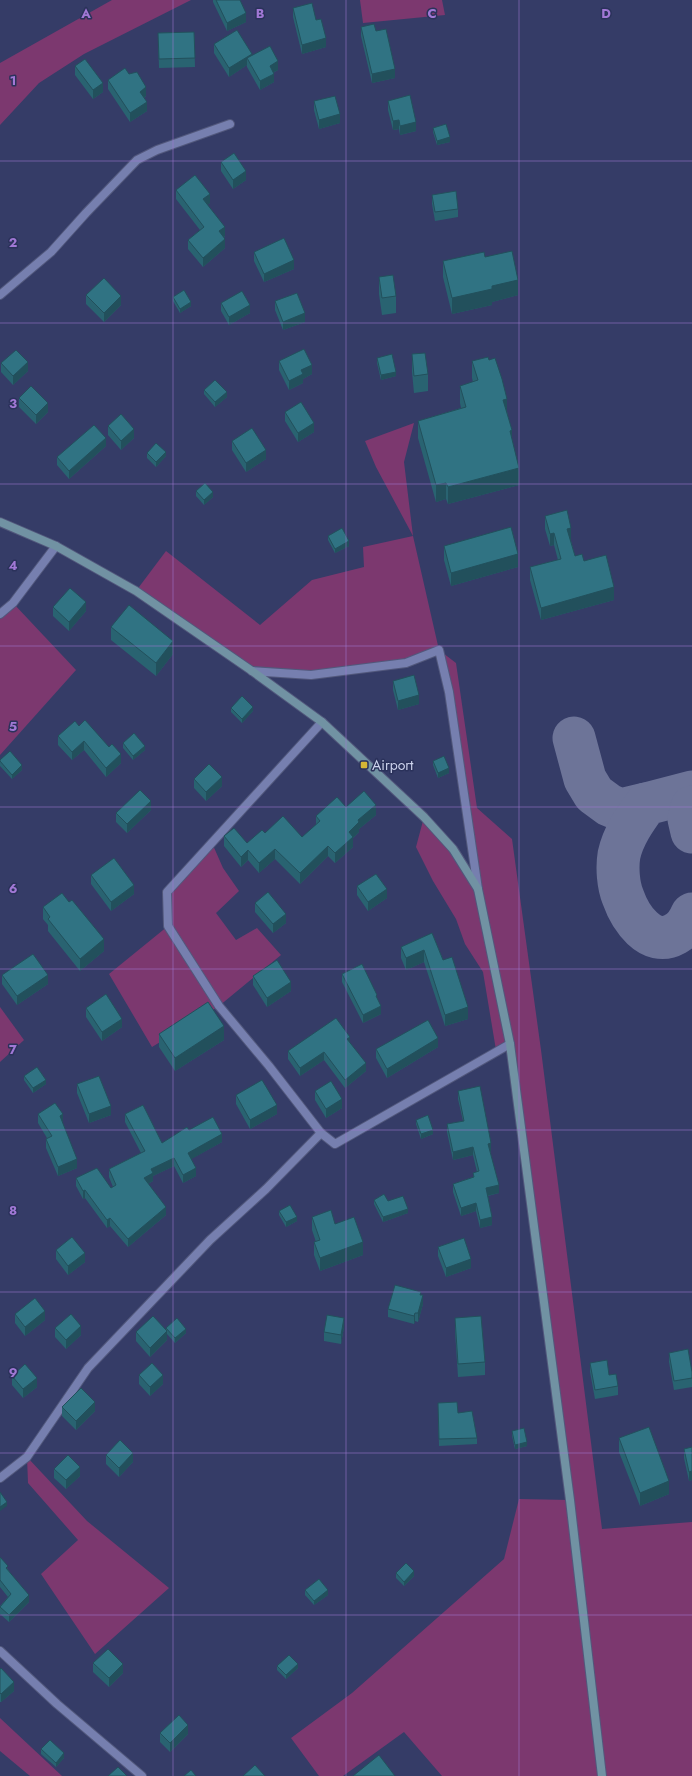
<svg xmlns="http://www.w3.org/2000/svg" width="692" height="1776" font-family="Jost,sans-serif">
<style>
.green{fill:#7c386f}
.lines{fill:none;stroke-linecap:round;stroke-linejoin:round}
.taxiway{stroke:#6d7498;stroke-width:43}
.street-casing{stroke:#52587c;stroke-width:10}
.secondary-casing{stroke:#52587c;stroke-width:10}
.street{stroke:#767faf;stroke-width:8}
.secondary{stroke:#7192a3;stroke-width:8}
.wall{fill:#296371}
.shaded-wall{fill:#22505c}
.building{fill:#307383;stroke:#22505c}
.grid{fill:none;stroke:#a178d5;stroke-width:1;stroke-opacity:0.55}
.poi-dot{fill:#d4b635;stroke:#2b325b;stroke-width:1.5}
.labels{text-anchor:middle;stroke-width:3;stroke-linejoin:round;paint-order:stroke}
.poi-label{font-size:14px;fill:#cfd5ef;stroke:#2b325b;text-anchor:start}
.grid-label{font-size:13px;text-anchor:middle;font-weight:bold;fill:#a178d5;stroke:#2b325b;stroke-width:3;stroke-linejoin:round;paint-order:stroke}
</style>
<rect width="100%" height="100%" fill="#353c67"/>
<g class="green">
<polygon points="112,0 191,0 84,54 39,83 0,125 0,63"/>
<polygon points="360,0 442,0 445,15 363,23"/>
<polygon points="414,423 404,462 413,536 439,650 456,663 477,808 512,839 541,1050 602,1529 692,1522 692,1776 442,1776 404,1732 343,1776 319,1776 291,1738 352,1693 504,1559 519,1499 570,1500 510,1044 496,1050 483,972 465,944 456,919 433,881 416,847 424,817 453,849 477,887 439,651 406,663 311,675 252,671 136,591 166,551 260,625 312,580 364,567 363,547 413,536 376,467 365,441"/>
<polygon points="13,603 76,670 0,755 0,614"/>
<polygon points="212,843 223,868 239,891 216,913 236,940 257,928 281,955 219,1006 152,1047 109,974 168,926 167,892"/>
<polygon points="0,1007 24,1040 0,1062"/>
<polygon points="27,1457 87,1521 169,1588 95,1654 41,1574 78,1540 28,1483"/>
<polygon points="0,1718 62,1776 30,1776 0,1751"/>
</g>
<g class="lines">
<g class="taxiway">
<polyline points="574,738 585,779 594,794 609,805 621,810 646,804"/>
<path d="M692 792 646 804C635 819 623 836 619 855 617 867 618 885 623 897 630 917 650 948 675 934 684 929 688 923 692 914"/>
<polyline points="692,807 689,819 692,832"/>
</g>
<defs>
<g id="street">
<polyline points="0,295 51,252 86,213 137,160 157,150 230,124"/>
<polyline points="0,614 13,603 56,546"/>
<polyline points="252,671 311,675 406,663 439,650 449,692 478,889"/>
<polyline points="321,1133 269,1066 219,1006 168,926 167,892 322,722"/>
<polyline points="0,1478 27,1457 88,1368 210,1240 266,1189 321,1133 335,1144 510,1044"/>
<polyline points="0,1651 57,1704 142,1776"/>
</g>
<polyline id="secondary" points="0,522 56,546 136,591 252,671 322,722 424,817 453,849 478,889 510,1044 570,1500 602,1776"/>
</defs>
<use href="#street" class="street-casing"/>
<use href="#secondary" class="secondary-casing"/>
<use href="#street" class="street"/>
<use href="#secondary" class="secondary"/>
</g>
<g class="wall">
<polygon points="213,0 240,0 246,22 227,31 213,2"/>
<polygon points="293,8 316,20 326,47 302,54 293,17"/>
<polygon points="361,27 376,31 395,78 372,83 361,36"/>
<polygon points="194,32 195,67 159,68 158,33"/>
<polygon points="214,44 252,56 278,70 273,73 274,82 260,90 247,67 247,65 229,77 214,53"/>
<polygon points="75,66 103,92 93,99 75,75"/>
<polygon points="129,74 146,96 144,98 147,111 130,122 108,89 108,80"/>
<polygon points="314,101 340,123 319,129 314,110"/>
<polygon points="388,101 416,131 400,135 399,129 393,130 388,110"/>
<polygon points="433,128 450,142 437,145 433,132"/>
<polygon points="221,162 246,180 233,189 221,171"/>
<polygon points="176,190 210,203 207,205 225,236 224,237 225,248 203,267 188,249 188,240 200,230 176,199"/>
<polygon points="432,195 458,209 458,217 435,221 432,204"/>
<polygon points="254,252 294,269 264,282 254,261"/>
<polygon points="485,257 518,295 492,302 492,305 452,314 443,277 443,261"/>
<polygon points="379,277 396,296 396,313 382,315 379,294"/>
<polygon points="86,295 121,305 104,322 86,304"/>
<polygon points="173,297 191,306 180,313 173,301"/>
<polygon points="275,301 305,322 283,330 275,310"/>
<polygon points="221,303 250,313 229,325 221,311"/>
<polygon points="412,354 428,374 428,391 414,393 412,372"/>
<polygon points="377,358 396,376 381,380 377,363"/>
<polygon points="279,361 312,374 303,379 303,383 289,390 279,370"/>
<polygon points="472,361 507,411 512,439 519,485 448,504 446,499 436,502 418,438 418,421 461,408 460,403 460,386 473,382 472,378"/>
<polygon points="1,363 28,371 13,385 1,372"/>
<polygon points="204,390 227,397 215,407 204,394"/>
<polygon points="19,398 48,412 36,424 19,407"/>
<polygon points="285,412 314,432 298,442 285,421"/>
<polygon points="108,426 134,438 121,450 108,435"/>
<polygon points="232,441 266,459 246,472 232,450"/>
<polygon points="106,446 69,479 57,465 57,457"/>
<polygon points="147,453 166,456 156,467 147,458"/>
<polygon points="196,491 213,497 204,505 196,496"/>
<polygon points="545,516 571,541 575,556 584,561 614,600 541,620 530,580 530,567 558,560 554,545 550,546 545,529"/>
<polygon points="328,536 349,546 335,553 328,540"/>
<polygon points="444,546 518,567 451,586 444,560"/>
<polygon points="53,607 86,611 69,631 53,616"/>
<polygon points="111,627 173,654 156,676 111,640"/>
<polygon points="393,681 419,704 398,710 393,690"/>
<polygon points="231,708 253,711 242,723 231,712"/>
<polygon points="79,726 121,763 106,777 84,750 72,760 58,745 58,736"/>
<polygon points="123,743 145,750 133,760 123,748"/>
<polygon points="0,760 22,770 12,779 0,766"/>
<polygon points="433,761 449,773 438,778 433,765"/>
<polygon points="194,779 222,786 206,801 194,788"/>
<polygon points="346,807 376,815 359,829 359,832 353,838 353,847 335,863 328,856 300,884 275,859 259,873 248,860 241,867 224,846 224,836 247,843 265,833 302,837 316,825 316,816"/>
<polygon points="151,810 127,833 116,822 116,813"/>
<polygon points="91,875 134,894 111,911 91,884"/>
<polygon points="357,886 387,898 368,911 357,895"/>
<polygon points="255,903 286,923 273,933 255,912"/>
<polygon points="43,907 104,951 80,971 48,931 48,925 43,919"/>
<polygon points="432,933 468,1019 445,1026 424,962 406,970 401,958 401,947"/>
<polygon points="342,974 377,999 381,1014 363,1023 342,982"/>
<polygon points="2,975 48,984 17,1005 2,984"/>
<polygon points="253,976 291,991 267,1007 253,985"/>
<polygon points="86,1008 122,1027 102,1041 86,1017"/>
<polygon points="159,1034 224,1040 175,1071 159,1047"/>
<polygon points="350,1043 366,1071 345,1088 324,1060 300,1076 288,1059 288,1051"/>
<polygon points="438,1047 387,1078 376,1058 376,1049"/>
<polygon points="24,1076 46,1084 33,1093 24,1080"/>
<polygon points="77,1084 111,1115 89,1123 77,1093"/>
<polygon points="315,1091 342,1108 326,1118 315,1100"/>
<polygon points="458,1091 491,1151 490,1151 499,1193 488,1196 492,1225 480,1228 476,1211 461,1216 453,1192 453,1184 473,1177 473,1173 477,1172 473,1155 453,1160 447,1132 447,1124 463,1121 458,1099"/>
<polygon points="236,1095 277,1114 250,1129 236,1104"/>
<polygon points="38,1114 62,1123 77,1168 58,1176 46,1148 46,1139 47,1138 38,1123"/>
<polygon points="125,1114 162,1143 189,1130 222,1142 191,1159 196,1176 183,1183 174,1166 153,1176 153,1181 148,1184 166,1215 128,1247 110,1226 107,1228 85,1198 83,1199 76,1186 76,1178 111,1188 113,1187 109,1177 109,1169 141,1153 125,1122"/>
<polygon points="416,1120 433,1134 421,1139 416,1124"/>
<polygon points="374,1200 388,1201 408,1213 383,1222 374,1204"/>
<polygon points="279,1211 297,1221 286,1227 279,1215"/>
<polygon points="312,1217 335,1224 363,1255 320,1271 314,1255 314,1242 316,1242 312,1230"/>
<polygon points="438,1247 471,1268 446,1277 438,1256"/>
<polygon points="56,1250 85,1262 68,1275 56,1259"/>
<polygon points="421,1295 423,1304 418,1322 415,1321 414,1324 388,1317 388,1309"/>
<polygon points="15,1314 45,1320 25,1336 15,1323"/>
<polygon points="455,1318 485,1362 485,1375 458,1377 455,1331"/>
<polygon points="344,1327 341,1344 324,1341 324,1332"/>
<polygon points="55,1328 81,1335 66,1349 55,1337"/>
<polygon points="166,1328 186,1333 175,1343 167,1334 167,1340 150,1357 136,1341 136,1332 166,1330"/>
<polygon points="669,1353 692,1372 692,1387 674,1390 669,1362"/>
<polygon points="590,1363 609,1375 618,1386 618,1395 595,1399 590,1372"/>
<polygon points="139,1375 163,1384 150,1396 139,1384"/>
<polygon points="12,1376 37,1387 23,1398 12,1385"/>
<polygon points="438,1403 458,1413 477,1438 477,1444 439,1446"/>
<polygon points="62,1407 95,1411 76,1430 62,1416"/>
<polygon points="512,1431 527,1446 515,1449 512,1436"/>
<polygon points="619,1438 669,1494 640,1506 619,1452"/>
<polygon points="692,1447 692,1480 689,1481 684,1458 684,1449"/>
<polygon points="106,1455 133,1462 119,1477 106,1464"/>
<polygon points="54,1469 80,1476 66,1489 54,1478"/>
<polygon points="0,1557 29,1602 9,1622 0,1614 0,1606 8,1597 0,1587"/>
<polygon points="396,1573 414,1576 404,1586 396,1578"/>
<polygon points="305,1590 328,1595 314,1605 305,1595"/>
<polygon points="93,1663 123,1673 109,1687 93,1672"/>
<polygon points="277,1666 298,1668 286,1679 277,1670"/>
<polygon points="0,1669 14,1691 1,1702 0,1702"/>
<polygon points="160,1733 188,1734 170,1752 160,1742"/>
<polygon points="41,1749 64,1758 56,1767 41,1754"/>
</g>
<g class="shaded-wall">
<polygon points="246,13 246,22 227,31 227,23"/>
<polygon points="326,38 326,47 302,54 302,45"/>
<polygon points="252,54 252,63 247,58 247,65 229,77 229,68"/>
<polygon points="278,61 278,70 270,74 270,66"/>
<polygon points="395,69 395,78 372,83 372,74"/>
<polygon points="274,74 274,82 260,90 260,81"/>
<polygon points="103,83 103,92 93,99 93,90"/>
<polygon points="146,87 146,96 140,100 140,92"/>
<polygon points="147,102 147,111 130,122 130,113"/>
<polygon points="340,114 340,123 319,129 319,120"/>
<polygon points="399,120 399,129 393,130 393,121"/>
<polygon points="416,122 416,131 400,135 400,126"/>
<polygon points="450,137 450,142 437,145 437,141"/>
<polygon points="246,171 246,180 233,189 233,180"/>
<polygon points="210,194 210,203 203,208 203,199"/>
<polygon points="225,227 225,236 219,240 219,231"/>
<polygon points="225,239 225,248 203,267 203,258"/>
<polygon points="294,260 294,269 264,282 264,274"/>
<polygon points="518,280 518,295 492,302 492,305 452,314 452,298 492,286"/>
<polygon points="121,296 121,305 104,322 104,313"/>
<polygon points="191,302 191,306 180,313 180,309"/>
<polygon points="250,305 250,313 229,325 229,317"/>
<polygon points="305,313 305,322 283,330 283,322"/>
<polygon points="28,362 28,371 13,385 13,376"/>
<polygon points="312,365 312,374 303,379 303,383 289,390 289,381 301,370"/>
<polygon points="396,372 396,376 381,380 381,375"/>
<polygon points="227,392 227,397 215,407 215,402"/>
<polygon points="507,399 507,416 503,400"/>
<polygon points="48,403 48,412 36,424 36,415"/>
<polygon points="314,423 314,432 298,442 298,433"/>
<polygon points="134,429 134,438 121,450 121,441"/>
<polygon points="512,430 512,447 510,431"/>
<polygon points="106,438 106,446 69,479 69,471"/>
<polygon points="266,450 266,459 246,472 246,463"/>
<polygon points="166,452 166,456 156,467 156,462"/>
<polygon points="519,468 519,485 448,504 448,487"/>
<polygon points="446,483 446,499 436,502 436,485"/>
<polygon points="213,492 213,497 204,505 204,500"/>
<polygon points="571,528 571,541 567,542 567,529"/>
<polygon points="554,533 554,545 550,546 550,534"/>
<polygon points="349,541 349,546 335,553 335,549"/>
<polygon points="518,554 518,567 451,586 451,573"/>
<polygon points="614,587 614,600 541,620 541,608"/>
<polygon points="86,602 86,611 69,631 69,622"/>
<polygon points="173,641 173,654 156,676 156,663"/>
<polygon points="419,695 419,704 398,710 398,701"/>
<polygon points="253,707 253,711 242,723 242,719"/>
<polygon points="84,741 84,750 72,760 72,752"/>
<polygon points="145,746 145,750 133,760 133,756"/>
<polygon points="121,754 121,763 106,777 106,768"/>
<polygon points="22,765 22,770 12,779 12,775"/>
<polygon points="449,768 449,773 438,778 438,773"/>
<polygon points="222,777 222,786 206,801 206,792"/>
<polygon points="151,801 151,810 127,833 127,824"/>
<polygon points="376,805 376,815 359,829 359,832 353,838 353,847 335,863 335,853 349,832 358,820"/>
<polygon points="328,846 328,856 300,884 300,873"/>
<polygon points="275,849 275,859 259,873 259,863"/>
<polygon points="248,850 248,860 241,867 241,857"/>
<polygon points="134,885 134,894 111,911 111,902"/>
<polygon points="387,889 387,898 368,911 368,902"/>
<polygon points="286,914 286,923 273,933 273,924"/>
<polygon points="104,939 104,951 80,971 80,959"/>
<polygon points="424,950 424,962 406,970 406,958"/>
<polygon points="48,975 48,984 17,1005 17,996"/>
<polygon points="291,982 291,991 267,1007 267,998"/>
<polygon points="381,1006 381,1014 363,1023 363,1015"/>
<polygon points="468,1007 468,1019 445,1026 445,1015"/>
<polygon points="122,1019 122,1027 102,1041 102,1032"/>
<polygon points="224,1026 224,1040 175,1071 175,1058"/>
<polygon points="350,1037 350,1045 347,1039"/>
<polygon points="438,1038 438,1047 387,1078 387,1069"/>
<polygon points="324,1052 324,1060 300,1076 300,1068"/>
<polygon points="366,1063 366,1071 345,1088 345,1080"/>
<polygon points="46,1080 46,1084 33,1093 33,1088"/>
<polygon points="342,1099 342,1108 326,1118 326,1109"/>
<polygon points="277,1105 277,1114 250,1129 250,1120"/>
<polygon points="111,1106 111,1115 89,1123 89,1114"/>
<polygon points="63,1114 63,1123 60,1116"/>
<polygon points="433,1130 433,1134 421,1139 421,1134"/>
<polygon points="222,1134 222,1142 188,1161 188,1153"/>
<polygon points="491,1143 491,1151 488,1152 488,1144"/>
<polygon points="473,1147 473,1155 453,1160 453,1152"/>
<polygon points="174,1158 174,1166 153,1176 153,1181 144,1186 144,1178 151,1169"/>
<polygon points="77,1159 77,1168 58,1176 58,1167"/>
<polygon points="196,1168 196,1176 183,1183 183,1175"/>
<polygon points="499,1185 499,1193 486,1196 486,1188"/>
<polygon points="85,1190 85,1198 83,1199 83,1191"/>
<polygon points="476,1203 476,1211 461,1216 461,1208"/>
<polygon points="166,1207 166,1215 128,1247 128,1239"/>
<polygon points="408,1209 408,1213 383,1222 383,1217"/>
<polygon points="297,1217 297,1221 286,1227 286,1222"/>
<polygon points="492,1217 492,1225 480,1228 480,1220"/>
<polygon points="110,1218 110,1226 107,1228 107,1220"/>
<polygon points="363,1242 363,1255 320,1271 320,1258"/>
<polygon points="85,1253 85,1262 68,1275 68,1266"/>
<polygon points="471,1259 471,1268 446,1277 446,1268"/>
<polygon points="421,1292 421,1301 423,1295 423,1304 418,1322 418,1313"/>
<polygon points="45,1311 45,1320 25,1336 25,1327"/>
<polygon points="415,1313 415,1321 414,1324 414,1316"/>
<polygon points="344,1318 344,1327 341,1344 341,1335"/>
<polygon points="81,1326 81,1335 66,1349 66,1340"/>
<polygon points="186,1329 186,1333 175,1343 175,1338"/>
<polygon points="167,1331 167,1340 150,1357 150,1348"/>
<polygon points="163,1375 163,1384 150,1396 150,1387"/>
<polygon points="37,1378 37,1387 23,1398 23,1389"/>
<polygon points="95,1402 95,1411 76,1430 76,1421"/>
<polygon points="527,1442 527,1446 515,1449 515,1445"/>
<polygon points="133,1453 133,1462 119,1477 119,1468"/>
<polygon points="80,1467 80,1476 66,1489 66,1480"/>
<polygon points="692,1471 692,1480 689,1481 689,1472"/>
<polygon points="669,1481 669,1494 640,1506 640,1493"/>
<polygon points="7,1502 7,1506 0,1511 0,1507"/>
<polygon points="414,1571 414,1576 404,1586 404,1582"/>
<polygon points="328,1590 328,1595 314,1605 314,1601"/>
<polygon points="29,1595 29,1602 9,1622 9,1615"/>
<polygon points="123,1664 123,1673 109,1687 109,1678"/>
<polygon points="298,1664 298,1668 286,1679 286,1675"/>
<polygon points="14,1682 14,1691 1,1702 1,1694"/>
<polygon points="188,1725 188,1734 170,1752 170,1743"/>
<polygon points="64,1753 64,1758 56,1767 56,1763"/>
</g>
<g class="building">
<polygon points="216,0 240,0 246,13 227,23"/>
<polygon points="312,3 316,20 321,19 326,38 302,45 293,8"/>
<polygon points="374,24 376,31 386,29 395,69 372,74 361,27"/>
<polygon points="237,30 252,54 229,68 214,44"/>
<polygon points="194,32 195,58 159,59 158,33"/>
<polygon points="270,46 278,61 270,66 274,74 260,81 247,58"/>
<polygon points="85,59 103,83 93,90 75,66"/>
<polygon points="125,68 129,74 137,72 146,87 140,92 147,102 130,113 108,80"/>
<polygon points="410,95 416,122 400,126 399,120 393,121 388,101"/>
<polygon points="335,96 340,114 319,120 314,101"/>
<polygon points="446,124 450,137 437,141 433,128"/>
<polygon points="234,153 246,171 233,180 221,162"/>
<polygon points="195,175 210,194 203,199 225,227 219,231 225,239 203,258 188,240 204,227 176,190"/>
<polygon points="456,191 458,209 435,212 432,195"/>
<polygon points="284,238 294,260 264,274 254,252"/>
<polygon points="512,251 518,280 492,286 492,289 452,298 443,261 484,252 485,257"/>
<polygon points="393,275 396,296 382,298 379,277"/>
<polygon points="104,278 121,296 104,313 86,295"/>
<polygon points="184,290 191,302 180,309 173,297"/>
<polygon points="242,291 250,305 229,317 221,303"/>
<polygon points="297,293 305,313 283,322 275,301"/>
<polygon points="304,349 312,365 301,370 303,374 289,381 279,361"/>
<polygon points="16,350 28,362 13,376 1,363"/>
<polygon points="425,353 428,374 414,376 412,354"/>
<polygon points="392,354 396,372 381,375 377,358"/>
<polygon points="488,357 489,360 495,358 502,379 507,399 503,400 512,430 510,431 519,468 448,487 446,483 436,485 418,421 466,407 460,386 478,380 472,361"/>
<polygon points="215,380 227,392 215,402 204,390"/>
<polygon points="31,386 48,403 36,415 19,398"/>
<polygon points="301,402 314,423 298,433 285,412"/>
<polygon points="121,414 134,429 121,441 108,426"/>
<polygon points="94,425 106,438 69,471 57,457"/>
<polygon points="252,428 266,450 246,463 232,441"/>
<polygon points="156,443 166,452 156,462 147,453"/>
<polygon points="205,483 213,492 204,500 196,491"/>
<polygon points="567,510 571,528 567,529 575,556 582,554 584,561 606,555 614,587 541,608 530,567 561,559 554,533 550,534 545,516"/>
<polygon points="511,527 518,554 451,573 444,546"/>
<polygon points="342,528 349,541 335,549 328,536"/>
<polygon points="70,588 86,602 69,622 53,607"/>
<polygon points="129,605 173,641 156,663 111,627"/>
<polygon points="414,675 419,695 398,701 393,681"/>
<polygon points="242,696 253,707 242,719 231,708"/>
<polygon points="85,720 109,747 112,744 121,754 106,768 84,741 72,752 58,736 75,721 79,726"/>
<polygon points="134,733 145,746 133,756 123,743"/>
<polygon points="10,751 22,765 12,775 0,761 0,760"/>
<polygon points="444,756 449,768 438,773 433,761"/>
<polygon points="209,764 222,777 206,792 194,779"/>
<polygon points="140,790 151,801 127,824 116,813"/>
<polygon points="364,791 376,805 358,820 359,822 349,832 353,837 335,853 328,846 300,873 275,849 259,863 248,850 241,857 224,836 234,828 247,843 262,830 265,833 283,816 302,837 320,821 316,816 337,797 346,807"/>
<polygon points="114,858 134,885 111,902 91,875"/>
<polygon points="376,874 387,889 368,902 357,886"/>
<polygon points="268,892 286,914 273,924 255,903"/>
<polygon points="62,893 69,902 72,900 104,939 80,959 48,919 50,917 43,907"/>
<polygon points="432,933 443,960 452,957 468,1007 445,1015 424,950 406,958 401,947"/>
<polygon points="33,954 48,975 17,996 2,975"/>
<polygon points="277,960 291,982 267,998 253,976"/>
<polygon points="362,964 377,995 376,996 381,1006 363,1015 342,974"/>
<polygon points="106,994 122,1019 102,1032 86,1008"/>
<polygon points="208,1002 224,1026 175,1058 159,1034"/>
<polygon points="336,1018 350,1037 347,1039 366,1063 345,1080 324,1052 300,1068 288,1051"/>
<polygon points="428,1020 438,1038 387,1069 376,1049"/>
<polygon points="37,1067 46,1080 33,1088 24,1076"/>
<polygon points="99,1076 111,1106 89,1114 77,1084"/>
<polygon points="262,1080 277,1105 250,1120 236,1095"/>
<polygon points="331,1081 342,1099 326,1109 315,1091"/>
<polygon points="480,1086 491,1143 488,1144 499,1185 486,1188 492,1217 480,1220 476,1203 461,1208 453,1184 474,1177 473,1173 479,1171 473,1147 453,1152 447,1124 464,1121 458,1091"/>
<polygon points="55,1103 63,1114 60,1116 77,1159 58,1167 46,1139 52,1136 38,1114"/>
<polygon points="143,1105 162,1143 187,1127 189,1130 213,1117 222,1134 188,1153 196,1168 183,1175 174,1158 151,1169 153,1173 144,1178 166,1207 128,1239 110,1218 107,1220 85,1190 83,1191 76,1178 97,1168 111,1188 116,1185 109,1169 145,1151 125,1114"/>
<polygon points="428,1115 433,1130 421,1134 416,1120"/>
<polygon points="384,1194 388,1201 403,1196 408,1209 383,1217 374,1200"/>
<polygon points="290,1205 297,1217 286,1222 279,1211"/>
<polygon points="331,1210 335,1224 354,1217 363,1242 320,1258 314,1242 320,1240 312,1217"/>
<polygon points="72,1237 85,1253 68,1266 56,1250"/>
<polygon points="464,1238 471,1259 446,1268 438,1247"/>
<polygon points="395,1285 421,1292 420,1295 423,1295 418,1313 415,1313 414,1316 388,1309"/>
<polygon points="35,1298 45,1311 25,1327 15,1314"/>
<polygon points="71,1314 81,1326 66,1340 55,1328"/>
<polygon points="327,1315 344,1318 341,1335 324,1332"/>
<polygon points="153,1316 167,1331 150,1348 136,1332"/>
<polygon points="481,1316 485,1362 458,1364 455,1318"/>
<polygon points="177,1318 186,1329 175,1338 166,1328"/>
<polygon points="688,1349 692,1372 692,1378 674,1381 669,1353"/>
<polygon points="607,1360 609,1375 616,1374 618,1386 595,1390 590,1363"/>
<polygon points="152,1363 163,1375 150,1387 139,1375"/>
<polygon points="25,1364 37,1378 23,1389 12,1376"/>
<polygon points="81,1388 95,1402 76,1421 62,1407"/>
<polygon points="457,1402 458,1413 472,1411 477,1438 439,1439 438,1403"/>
<polygon points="649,1427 669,1481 640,1493 619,1438"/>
<polygon points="524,1428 527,1442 515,1445 512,1431"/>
<polygon points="120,1440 133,1453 119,1468 106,1455"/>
<polygon points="692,1447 692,1471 689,1472 684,1449"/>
<polygon points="68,1455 80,1467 66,1480 54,1469"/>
<polygon points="0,1492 7,1502 0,1507"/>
<polygon points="0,1557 8,1566 6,1568 29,1595 9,1615 0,1607 11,1594 0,1580"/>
<polygon points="406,1563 414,1571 404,1582 396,1573"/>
<polygon points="319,1579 328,1590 314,1601 305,1590"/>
<polygon points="108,1649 123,1664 109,1678 93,1663"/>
<polygon points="289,1655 298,1664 286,1675 277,1666"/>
<polygon points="1,1668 14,1682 1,1694 0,1693 0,1669"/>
<polygon points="179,1715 188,1725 170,1743 160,1733"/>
<polygon points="50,1740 64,1753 56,1763 41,1749"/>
<polygon points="379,1755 395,1776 353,1776"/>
<polygon points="255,1765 265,1776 243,1776"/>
<polygon points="118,1767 127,1776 108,1776"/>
<polygon points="191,1770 196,1776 184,1776"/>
</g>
<path class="grid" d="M173 0V1776M346 0V1776M519 0V1776M0 161H692M0 323H692M0 484H692M0 646H692M0 807H692M0 969H692M0 1130H692M0 1292H692M0 1453H692M0 1615H692"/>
<rect class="poi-dot" x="360" y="761" width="8" height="8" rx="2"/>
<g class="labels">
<g class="poi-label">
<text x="372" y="770">Airport</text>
</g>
</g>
<g class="grid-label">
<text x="86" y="18">A</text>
<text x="260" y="18">B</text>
<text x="432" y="18">C</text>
<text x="606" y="18">D</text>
<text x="13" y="85">1</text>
<text x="13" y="247">2</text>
<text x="13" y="408">3</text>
<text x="13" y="570">4</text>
<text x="13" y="731">5</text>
<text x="13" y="893">6</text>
<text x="13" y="1054">7</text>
<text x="13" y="1215">8</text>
<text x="13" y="1377">9</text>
</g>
</svg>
